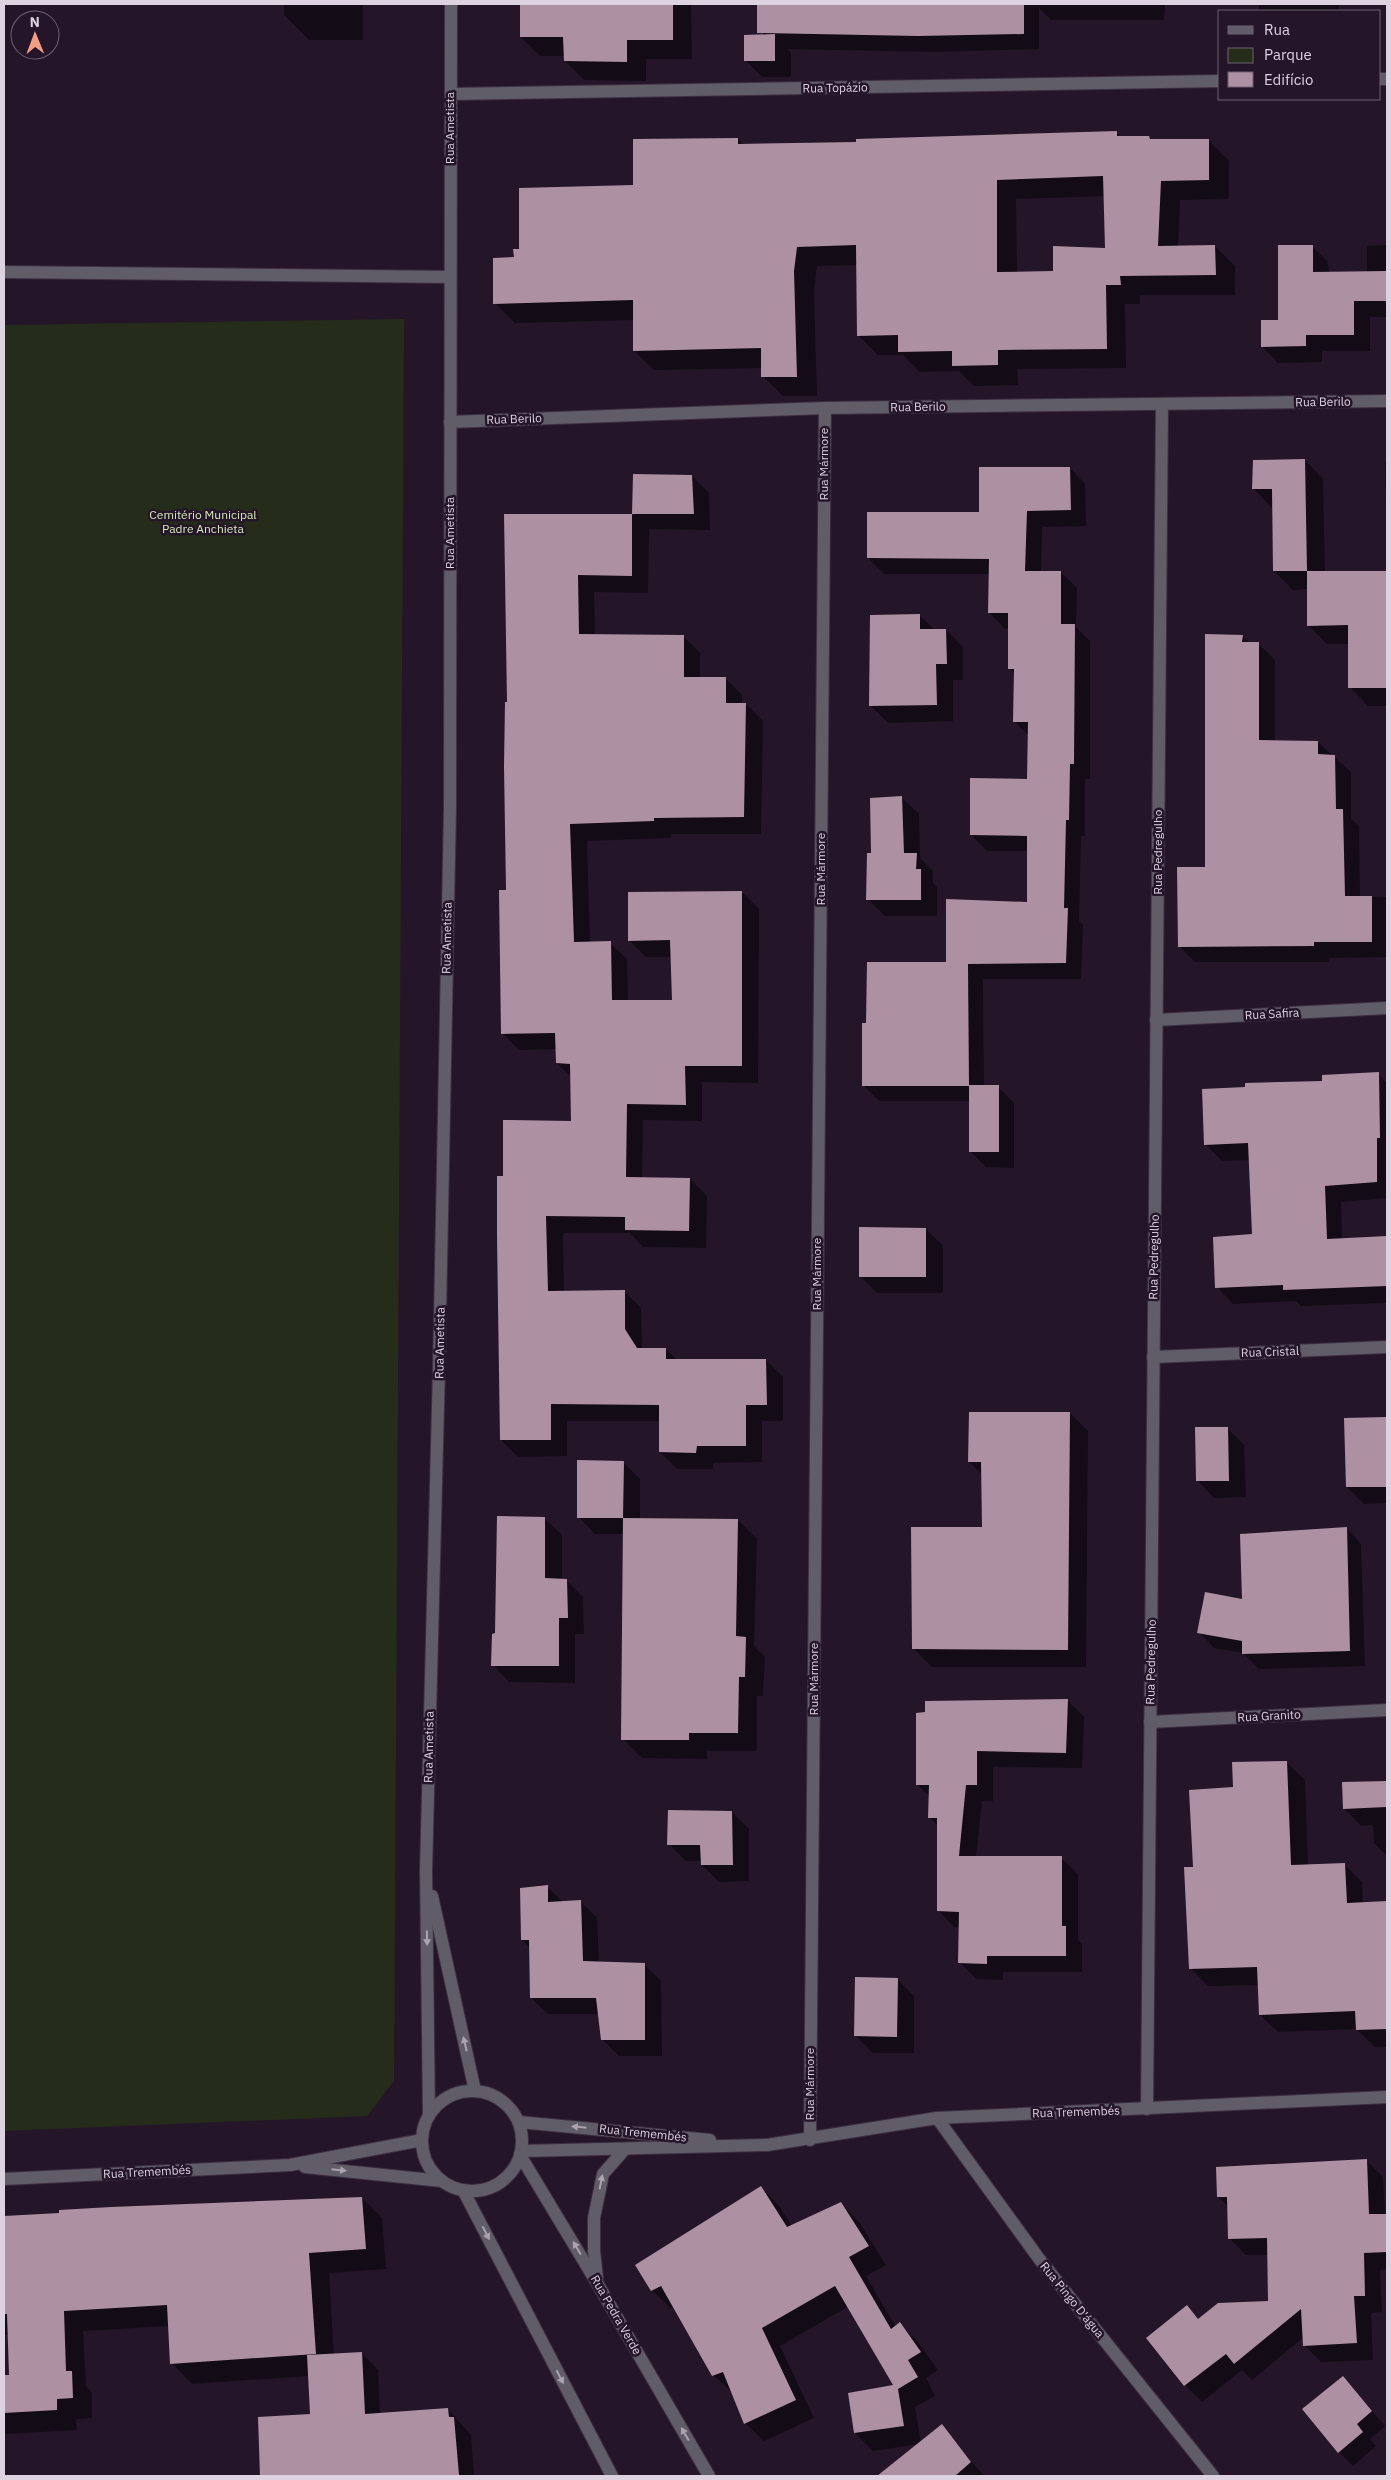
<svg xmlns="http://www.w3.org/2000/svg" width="1391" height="2480" font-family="'IBM Plex Sans',sans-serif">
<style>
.green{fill:#252d1a}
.shadow{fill:#0007;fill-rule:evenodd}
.building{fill:#ae90a3;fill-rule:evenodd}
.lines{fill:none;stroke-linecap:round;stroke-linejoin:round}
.minor-casing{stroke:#3f2f43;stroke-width:14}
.tertiary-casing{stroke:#3f2f43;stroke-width:14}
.minor{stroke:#605c68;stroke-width:12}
.tertiary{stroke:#605c68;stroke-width:12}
.oneway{fill:#aba3b0}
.labels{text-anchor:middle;stroke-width:5;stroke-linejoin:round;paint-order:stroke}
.street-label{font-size:12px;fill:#ddd2e0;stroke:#251529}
.park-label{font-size:12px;fill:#d6ebb6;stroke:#251529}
</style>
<rect width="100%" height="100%" fill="#251529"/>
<polygon class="green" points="404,319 394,2081 367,2116 4,2131 4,325"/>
<g class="shadow">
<polygon points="284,4 363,4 363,40 309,40 284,15"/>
<polygon points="521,4 691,4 692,59 646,59 646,81 584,80 565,61 565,56 540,56 521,37"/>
<polygon points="758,4 1165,4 1164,20 1051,20 1039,8 1039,49 935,52 788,49 791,52 791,77 762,77 746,61 761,36 758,33"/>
<rect x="1259" y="4" width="80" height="7"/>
<path d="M1116 132 1121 138 1149 137 1153 141H1209L1229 161V199L1180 200 1178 247 1215 246 1235 266V295H1140V304H1125L1126 368 1017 369 1018 385 974 386 959 371 920 372 903 355H878L858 335 857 265 817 266 814 292 817 396H783L763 376V368L654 370 634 351V320L515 323 495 303 520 251 634 186 738 139 744 145 857 143ZM1105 196 1106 249 1054 272H1017L1016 199Z"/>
<polygon points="1387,245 1387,317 1370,317 1370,351 1322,351 1322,362 1278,363 1262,346 1279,321 1312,246 1328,262 1329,273 1367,273 1367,246"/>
<polygon points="1305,460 1323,479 1325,572 1387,572 1387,706 1368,706 1350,687 1350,644 1327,644 1308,625 1308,589 1293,590 1274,571 1272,508 1254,489"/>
<polygon points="1385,462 1387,462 1387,506 1386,505"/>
<polygon points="1070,468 1085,484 1086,526 1042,527 1041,572 1061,572 1077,588 1076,627 1090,641 1090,779 1085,779 1085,836 1081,836 1079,921 1083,925 1081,979 983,979 984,1087 998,1087 1014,1103 1014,1168 986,1167 970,1151 970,1101 879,1101 863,1085 868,1024 1029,904 1029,851 987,851 971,835 1028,780 1029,736 1014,721 1015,674 1009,668 1009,628 1005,629 990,613 990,574 884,574 868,558 980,513"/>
<polygon points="634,475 692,476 709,493 710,530 649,529 648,593 594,592 595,636 683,636 700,653 700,678 725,678 742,695 742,704 746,704 763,721 761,834 671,834 671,838 587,841 590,943 610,943 627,959 628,1001 673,1001 672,957 646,957 629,940 742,892 759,909 758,1083 702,1082 702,1121 643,1120 642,1178 690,1179 707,1196 706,1248 643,1247 630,1233 563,1233 564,1292 624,1291 641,1308 642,1349 666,1349 677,1360 766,1360 783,1377 783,1421 762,1421 762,1462 713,1463 713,1469 677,1469 660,1452 660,1421 567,1421 567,1456 518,1457 501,1440 504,1177 572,1123 571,1077 557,1063 557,1049 519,1050 502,1033 507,892 509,703 505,515 634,515"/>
<polygon points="920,616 935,630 946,630 963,647 963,680 953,680 953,721 888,723 871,706"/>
<polygon points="1242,636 1250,643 1258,643 1275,660 1275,742 1318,742 1351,772 1351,819 1359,826 1360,897 1387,897 1387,957 1329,958 1329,962 1195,962 1179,946 1206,868"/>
<polygon points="902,798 919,814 920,858 933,871 933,883 937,887 937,916 885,916 868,899 872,854"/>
<polygon points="1378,1074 1387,1083 1387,1198 1341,1202 1342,1239 1387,1237 1387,1303 1301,1306 1296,1301 1233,1304 1217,1287 1254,1235 1250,1160 1222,1161 1206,1145 1323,1082"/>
<polygon points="926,1229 943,1246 943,1293 877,1293 860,1276"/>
<polygon points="1070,1413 1088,1431 1086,1667 932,1667 914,1649 983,1528 983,1475 969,1462"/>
<polygon points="1346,1419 1387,1419 1387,1503 1364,1504 1347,1487"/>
<polygon points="1227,1428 1244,1445 1246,1497 1214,1498 1198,1481"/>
<polygon points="623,1462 640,1479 640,1520 738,1520 757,1539 754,1646 765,1657 763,1696 757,1696 757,1751 707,1751 707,1759 642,1758 623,1739 624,1534 595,1534 579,1517"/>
<polygon points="545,1519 562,1535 562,1580 566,1580 583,1597 584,1634 575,1634 575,1683 509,1682 493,1665 496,1635"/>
<polygon points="1346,1528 1361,1544 1365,1666 1259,1669 1243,1653 1214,1648 1199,1632"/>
<polygon points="1067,1700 1084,1717 1082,1768 993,1767 993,1801 982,1801 976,1857 1061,1858 1078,1874 1078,1940 1082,1944 1082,1972 1003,1972 1003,1980 976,1979 960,1962 960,1927 954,1927 938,1910 938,1826 929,1817 930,1797 918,1785 917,1714"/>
<polygon points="1287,1763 1305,1780 1308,1866 1345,1865 1362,1882 1363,1904 1387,1902 1387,2047 1375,2047 1356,2029 1278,2032 1260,2015 1259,1985 1208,1986 1191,1969 1194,1868 1234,1789"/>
<polygon points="1387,1781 1387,1856 1374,1843 1373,1825 1361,1826 1344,1808 1343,1783"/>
<polygon points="732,1812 749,1829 749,1881 719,1882 702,1865 702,1861 686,1861 669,1844"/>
<polygon points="547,1887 563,1902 580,1901 597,1918 599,1963 644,1964 661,1981 662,2056 619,2056 602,2039 599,2014 548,2014 531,1998 530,1948 522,1940"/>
<polygon points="897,1979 914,1996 914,2053 873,2053 856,2036"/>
<polygon points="1366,2160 1383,2177 1385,2215 1387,2215 1387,2269 1380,2270 1382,2312 1371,2313 1373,2360 1321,2362 1304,2345 1304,2337 1252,2380 1242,2370 1202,2402 1185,2385 1148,2338 1187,2307 1199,2320 1270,2302 1268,2255 1246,2255 1229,2238 1228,2207 1218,2196"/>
<polygon points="761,2187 779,2206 792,2226 841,2203 859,2222 886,2265 866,2276 896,2327 900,2324 918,2342 938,2370 926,2378 935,2396 915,2407 921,2443 941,2426 984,2476 879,2476 919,2444 873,2451 855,2433 895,2386 849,2306 780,2346 814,2418 764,2441 745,2423 733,2393 713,2375 674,2306 670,2308 652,2290"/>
<polygon points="362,2198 382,2218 386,2269 329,2273 334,2355 362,2353 378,2370 380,2414 448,2409 471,2435 474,2476 262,2476 259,2418 311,2415 309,2376 192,2384 172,2363 169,2326 83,2331 86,2386 92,2393 92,2418 76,2419 77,2430 4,2434 4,2376 11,2376 9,2335 4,2335 4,2217"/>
<polygon points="1343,2377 1385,2426 1370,2439 1376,2446 1353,2466 1339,2452"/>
</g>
<g class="building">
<polygon points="520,4 673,4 673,40 627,40 627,62 564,61 563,37 520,37"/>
<polygon points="757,4 1024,4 1024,34 918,36 757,33"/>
<polygon points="775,34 775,61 744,61 744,35"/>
<path d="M1117 131V136H1149L1150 139H1209V180L1161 181 1158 246 1215 245 1216 275 1120 276 1121 285H1106L1107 349 998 350V365L952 366V351L898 352V335L857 336 856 245 797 247 794 271 797 377H761V348L633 351V300L493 304V258L514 257 513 249H519V188L633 185V139L738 138V144L856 142V139ZM1103 176 1105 248 1053 246V271L997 272V180Z"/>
<polygon points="1278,245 1313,245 1313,272 1386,271 1387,301 1354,301 1354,335 1306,335 1306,346 1261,347 1261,320 1278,320"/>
<polygon points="1305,459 1307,571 1387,571 1387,688 1348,688 1348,625 1307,626 1307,571 1273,571 1272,489 1252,489 1253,460"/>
<polygon points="979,467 1070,467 1071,510 1027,511 1025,571 1061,571 1061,624 1075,624 1074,764 1070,764 1069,820 1066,820 1064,908 1068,908 1066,963 968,964 969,1085 999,1085 999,1152 969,1152 969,1086 862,1086 862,1023 866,1023 867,962 946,962 946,899 1027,902 1027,836 970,835 970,778 1027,779 1028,722 1013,722 1014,669 1008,669 1008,613 988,613 989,559 867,558 867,512 979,512"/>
<polygon points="633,474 692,475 694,514 632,514"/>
<polygon points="504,514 632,514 632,576 578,575 579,634 684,635 684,677 726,677 726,703 746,703 744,817 654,818 654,821 570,824 574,942 611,941 612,1000 672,1000 670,940 628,941 628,892 742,891 742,1066 685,1066 686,1105 627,1104 626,1177 690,1178 689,1231 625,1230 625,1217 546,1216 548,1291 625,1290 625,1329 637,1348 666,1348 666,1359 766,1359 767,1405 746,1405 746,1446 697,1446 696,1453 659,1452 659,1405 551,1404 551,1440 500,1440 497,1236 497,1176 503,1176 503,1120 571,1121 570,1064 556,1063 555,1033 501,1034 499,890 506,890 504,767 505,702 507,702"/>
<polygon points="920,614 920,629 946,629 947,664 936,664 937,705 869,706 870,615"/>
<polygon points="1205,634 1243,635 1242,642 1259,642 1259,740 1318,741 1318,754 1335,755 1336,809 1343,809 1345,896 1372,896 1372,942 1314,942 1314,946 1178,947 1177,867 1205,867"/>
<polygon points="902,796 904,853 917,853 916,869 921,869 921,900 866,900 867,853 871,853 870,798"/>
<polygon points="1379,1072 1380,1138 1377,1138 1377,1182 1325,1186 1327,1239 1387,1236 1387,1286 1283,1290 1283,1285 1215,1288 1213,1237 1252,1234 1248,1143 1204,1145 1202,1089 1245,1087 1245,1083 1322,1081 1322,1075"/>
<polygon points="859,1227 926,1228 926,1277 859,1277"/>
<polygon points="969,1412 1070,1412 1068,1650 912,1649 911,1527 982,1527 981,1462 968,1462"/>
<polygon points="1387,1417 1387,1487 1346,1487 1344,1418"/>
<polygon points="1195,1427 1228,1427 1229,1481 1196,1481"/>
<polygon points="577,1460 624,1461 623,1518 577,1518"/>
<polygon points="497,1516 545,1517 545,1578 567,1579 568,1618 559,1618 559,1666 491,1666 492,1634 495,1633"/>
<polygon points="623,1518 738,1519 736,1636 746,1637 745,1677 739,1677 738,1733 689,1733 689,1740 621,1740"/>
<polygon points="1347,1527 1350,1651 1242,1654 1242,1641 1197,1633 1205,1592 1242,1599 1240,1534"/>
<polygon points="1068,1699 1066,1753 977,1751 977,1785 966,1785 959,1856 1062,1856 1062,1926 1066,1926 1066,1956 987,1956 987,1964 958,1963 959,1912 937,1911 937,1818 928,1818 929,1785 916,1785 916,1713 925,1712 925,1701"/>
<polygon points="1287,1761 1291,1865 1345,1863 1347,1903 1387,1901 1387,2029 1356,2030 1355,2011 1259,2015 1257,1967 1189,1969 1184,1867 1193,1867 1189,1790 1233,1787 1232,1762"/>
<polygon points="1387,1781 1387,1807 1343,1809 1342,1782"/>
<polygon points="668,1810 732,1811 733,1865 701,1865 700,1845 667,1845"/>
<polygon points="548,1885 548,1902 581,1900 583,1961 645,1963 645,2040 601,2040 596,1998 530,1998 529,1940 521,1940 520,1888"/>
<polygon points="855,1977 898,1978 897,2037 854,2036"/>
<polygon points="1367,2159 1369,2214 1387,2214 1387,2252 1364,2253 1365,2296 1354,2296 1357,2343 1303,2346 1301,2309 1234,2364 1226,2354 1184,2386 1146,2338 1187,2305 1198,2319 1218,2303 1268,2301 1267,2238 1228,2239 1227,2197 1217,2197 1216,2167"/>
<polygon points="761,2186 787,2227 841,2202 869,2246 849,2257 891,2329 900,2322 921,2352 908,2360 918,2377 898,2389 904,2426 854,2433 848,2393 893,2385 835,2286 762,2328 796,2400 744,2424 723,2372 712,2376 661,2286 651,2291 635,2265"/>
<polygon points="362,2197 366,2249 309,2253 316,2354 170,2364 167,2305 64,2311 66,2371 72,2371 73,2398 57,2399 57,2410 4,2413 4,2375 9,2375 7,2314 4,2314 4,2216 59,2213 59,2210 111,2207"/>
<polygon points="362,2352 365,2414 448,2408 449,2417 454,2417 459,2475 260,2476 258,2417 310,2414 307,2355"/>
<polygon points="1343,2376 1372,2411 1357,2424 1363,2432 1338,2453 1302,2409"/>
<polygon points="942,2424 971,2462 955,2476 877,2476"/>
</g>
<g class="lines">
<defs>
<g id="minor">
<polyline points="1380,79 1387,79"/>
<polyline points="451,94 1220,81"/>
<polyline points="4,272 450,277"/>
<polyline points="450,422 825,408 1387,401"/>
<polyline points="1156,1020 1387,1008"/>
<polyline points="1153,1357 1387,1347"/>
<polyline points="1150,1722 1387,1710"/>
<polyline points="1147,2109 1162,404"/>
<polyline points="937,2118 1040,2260 1213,2476"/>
<polyline points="519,2122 710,2140"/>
<polyline points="810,2140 825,408"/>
<polyline points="522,2151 767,2145 937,2118 1387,2097"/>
<polyline points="305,2167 442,2181"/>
<polyline points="4,2179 290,2165 422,2140"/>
</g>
<g id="tertiary">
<polyline points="432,1896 475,2091"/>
<circle cx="472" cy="2141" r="50"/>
<polyline points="429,2115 426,1871 439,1368 450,808 451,4"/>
<polyline points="520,2155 597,2283 709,2476"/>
<polyline points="463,2190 612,2476"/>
<polyline points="597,2278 594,2251 594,2218 603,2174 625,2149"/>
</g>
</defs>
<use href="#minor" class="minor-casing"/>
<use href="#tertiary" class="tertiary-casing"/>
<use href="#minor" class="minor"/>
<use href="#tertiary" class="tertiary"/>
</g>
<defs><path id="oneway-solid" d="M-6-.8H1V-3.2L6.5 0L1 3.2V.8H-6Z" transform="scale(1.25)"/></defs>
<g class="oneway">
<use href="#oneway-solid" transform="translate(427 1938) rotate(89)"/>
<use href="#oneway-solid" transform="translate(465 2044) rotate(-103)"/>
<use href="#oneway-solid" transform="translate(579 2127) rotate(-174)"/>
<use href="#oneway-solid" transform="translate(339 2170) rotate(6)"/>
<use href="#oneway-solid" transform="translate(601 2182) rotate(-79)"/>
<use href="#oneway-solid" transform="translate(486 2233) rotate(63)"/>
<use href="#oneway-solid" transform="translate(577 2248) rotate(-121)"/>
<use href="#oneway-solid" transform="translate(560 2377) rotate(63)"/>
<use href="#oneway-solid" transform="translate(685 2434) rotate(-120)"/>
</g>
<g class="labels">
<g class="street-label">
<text transform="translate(835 88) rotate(-1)" y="4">Rua Topázio</text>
<text transform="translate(450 128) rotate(-90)" y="4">Rua Ametista</text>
<text transform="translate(1323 402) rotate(-1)" y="4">Rua Berilo</text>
<text transform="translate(918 407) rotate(-1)" y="4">Rua Berilo</text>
<text transform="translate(514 419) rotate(-2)" y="4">Rua Berilo</text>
<text transform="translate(824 464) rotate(-90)" y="4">Rua Mármore</text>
<text transform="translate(450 533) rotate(-90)" y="4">Rua Ametista</text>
<text transform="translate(1158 852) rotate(-90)" y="4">Rua Pedregulho</text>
<text transform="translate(821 869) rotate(-90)" y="4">Rua Mármore</text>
<text transform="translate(447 938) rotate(-89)" y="4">Rua Ametista</text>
<text transform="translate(1272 1014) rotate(-3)" y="4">Rua Safira</text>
<text transform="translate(1154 1257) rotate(-89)" y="4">Rua Pedregulho</text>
<text transform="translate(817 1274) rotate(-90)" y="4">Rua Mármore</text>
<text transform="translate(440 1343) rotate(-89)" y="4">Rua Ametista</text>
<text transform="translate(1270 1352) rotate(-2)" y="4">Rua Cristal</text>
<text transform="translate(1151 1662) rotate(-89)" y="4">Rua Pedregulho</text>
<text transform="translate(814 1679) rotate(-90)" y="4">Rua Mármore</text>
<text transform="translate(1269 1716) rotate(-3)" y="4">Rua Granito</text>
<text transform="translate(429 1747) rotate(-89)" y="4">Rua Ametista</text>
<text transform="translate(810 2084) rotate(-90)" y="4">Rua Mármore</text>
<text transform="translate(1076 2112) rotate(-2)" y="4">Rua Tremembés</text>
<text transform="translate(643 2133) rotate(6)" y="4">Rua Tremembés</text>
<text transform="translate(147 2172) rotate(-3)" y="4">Rua Tremembés</text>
<text transform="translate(1072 2300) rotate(51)" y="4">Rua Pingo D'água</text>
<text transform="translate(616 2315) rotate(60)" y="4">Rua Pedra Verde</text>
</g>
<g class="park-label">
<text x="203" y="519">Cemitério Municipal<tspan x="203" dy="14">Padre Anchieta</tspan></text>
</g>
</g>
<rect width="1391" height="2480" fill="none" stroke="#ddd2e0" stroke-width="10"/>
<rect x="1218" y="10" width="162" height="90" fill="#251529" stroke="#6f6172"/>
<rect x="1228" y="26" width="25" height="8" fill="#605c68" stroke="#6f6172"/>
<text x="1264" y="35" font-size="15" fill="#ddd2e0">Rua</text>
<rect x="1228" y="48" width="25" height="15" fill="#252d1a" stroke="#6f6172"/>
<text x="1264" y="60" font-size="15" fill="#ddd2e0">Parque</text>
<rect x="1228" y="72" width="25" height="15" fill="#ae90a3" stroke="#6f6172"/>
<text x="1264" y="85" font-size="15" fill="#ddd2e0">Edifício</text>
<g transform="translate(35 35) rotate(359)"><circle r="24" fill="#251529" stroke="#6f6172"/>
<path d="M0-4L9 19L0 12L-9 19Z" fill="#f39f84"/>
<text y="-8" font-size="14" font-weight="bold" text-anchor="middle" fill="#ddd2e0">N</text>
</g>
</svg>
